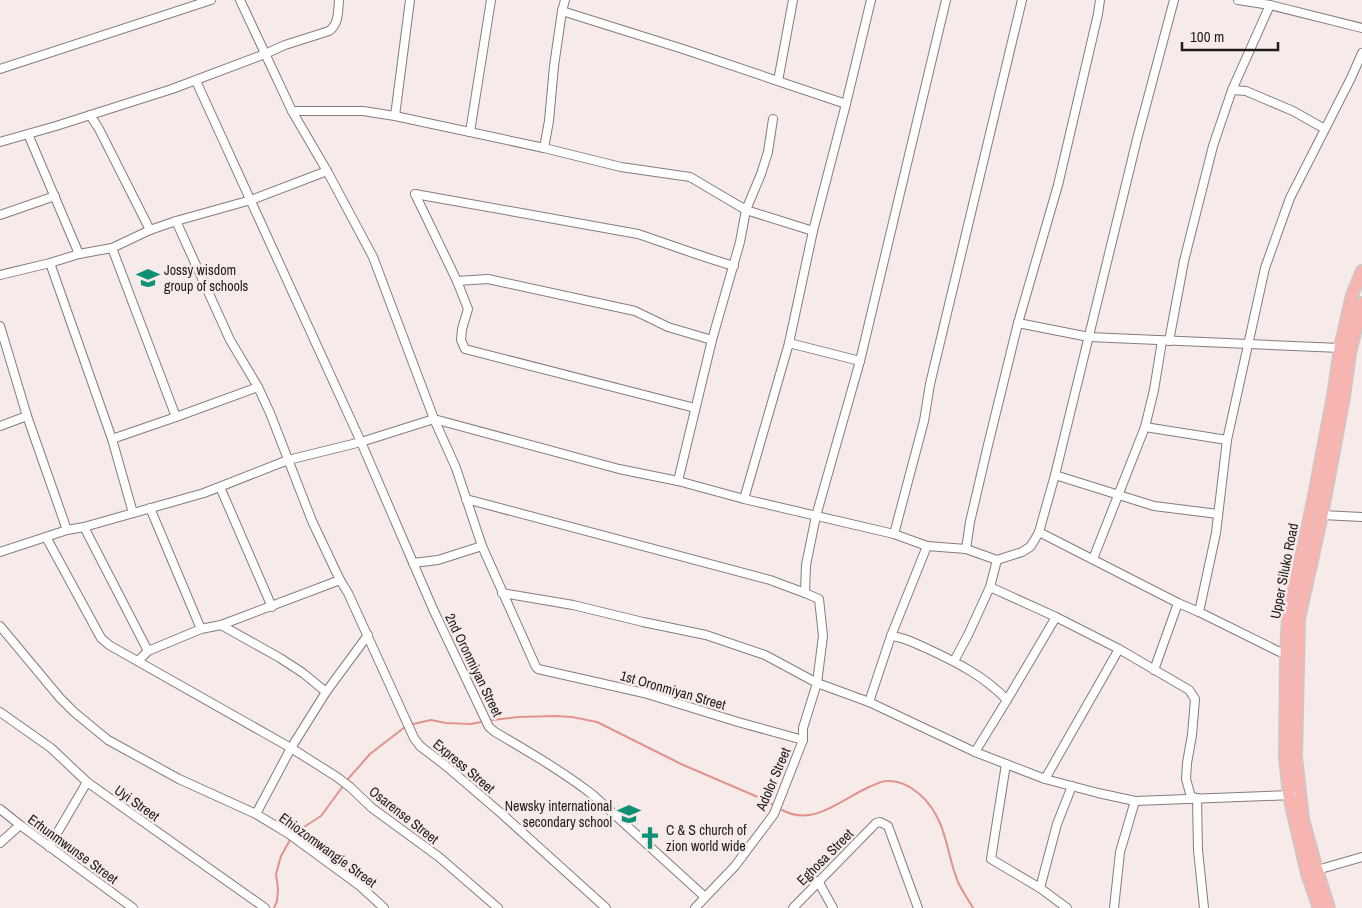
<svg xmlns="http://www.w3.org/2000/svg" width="1362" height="908" font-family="'Archivo Narrow',sans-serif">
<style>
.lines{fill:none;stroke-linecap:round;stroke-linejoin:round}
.stream{stroke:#e1938d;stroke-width:2}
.street-casing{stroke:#867c7b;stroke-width:10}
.primary-casing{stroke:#c9c9c8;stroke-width:14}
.street{stroke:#fff;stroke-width:8}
.primary{stroke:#f7b5b1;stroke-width:11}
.labels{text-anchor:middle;stroke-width:5;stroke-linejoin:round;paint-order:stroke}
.poi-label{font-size:14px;fill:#1f1c1b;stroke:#f6ebe9;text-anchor:start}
.street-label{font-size:14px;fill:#1f1c1b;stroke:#f6ebe9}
</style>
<rect width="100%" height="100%" fill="#f6ebe9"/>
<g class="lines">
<g class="stream">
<polyline points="492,720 518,717 555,716 572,717 597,722 681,764 760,798 772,804"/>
<polyline points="413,724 431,720 446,723 471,724 481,722"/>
<polyline points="348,779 370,754 405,727"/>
<path d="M782 810C814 827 840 800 869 787 874 785 881 781 887 781 911 780 931 802 940 823 948 842 950 863 958 882 962 891 968 899 973 908"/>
<polyline points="296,832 321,816 343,786"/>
<polyline points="274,908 277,901 278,889 276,874 281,856 290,840"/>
</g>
<defs>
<g id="street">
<polyline points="240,0 292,111 327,171 373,257 434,419 456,468 482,546 536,667 538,669 644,693 738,722 803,740"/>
<polyline points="565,0 562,11 683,49 846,104"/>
<polyline points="1022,0 930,384 924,421 894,534 927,546 966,549 997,560 1022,552 1030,547 1034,541 1039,532 1055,475 1137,139 1174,0"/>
<polyline points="1238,0 1270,5 1362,28"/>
<polyline points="0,69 211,0"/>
<path d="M196 81 361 442 433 609 489 727 495 732C529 752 562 771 593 795L705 897"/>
<polyline points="778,81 793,0"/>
<polyline points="1232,90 1246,91 1293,111 1325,129"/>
<polyline points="292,111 363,111 395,116 544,148 621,167 690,177 746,210 813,231"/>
<polyline points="90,115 99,129 150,230"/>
<polyline points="395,116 410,0"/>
<polyline points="470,132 491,0"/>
<polyline points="28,134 79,254"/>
<path d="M0 142 56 126 172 89 265 54 285 45 329 31C339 24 338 11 339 0"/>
<polyline points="544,148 549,121 554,66 562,11"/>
<polyline points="415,194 457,281 468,309 462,329 461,340 465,349 695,408"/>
<path d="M415 194 638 234C671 245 702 257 734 266"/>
<polyline points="0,215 55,196"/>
<polyline points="176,221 230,340 258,387 270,413 312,521 340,580 348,593 414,738 420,746 446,766 502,814 606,908"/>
<polyline points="112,248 176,417"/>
<polyline points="50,263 112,439 133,513"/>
<polyline points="0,275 50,263 79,254 112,248 150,230 176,221 251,200 327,171"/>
<polyline points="457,281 488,279 635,311 668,327 712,340"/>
<polyline points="1018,323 1089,337 1340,348"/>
<polyline points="0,326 27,416 67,530"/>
<polyline points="1169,341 1184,261 1213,146 1232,90 1270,5"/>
<polyline points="789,343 860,361"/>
<polyline points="0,426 27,416"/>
<polyline points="1145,427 1227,440"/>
<polyline points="112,439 176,417 258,387"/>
<polyline points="1055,475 1154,506 1218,514"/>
<polyline points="678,481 744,499 894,534"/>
<polyline points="220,487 272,607"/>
<polyline points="466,499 770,580 805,593 819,599 823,636 817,683 803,728 803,740 774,814 735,866 695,908"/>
<polyline points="744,499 789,343 813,231 846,104 871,0"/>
<polyline points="150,508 201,629"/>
<polyline points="1322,515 1362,517"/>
<polyline points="84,527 148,651"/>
<polyline points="1039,532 1178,603 1199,612 1286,655"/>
<polyline points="46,537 101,638 109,645 291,748 337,777 350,787 372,808 439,857 498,908"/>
<polyline points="966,549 970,522 988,445 1018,323 1058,185 1098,14 1100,0"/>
<polyline points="0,552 67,530 84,527 204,493 288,460 361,442 434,419 619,469 678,481 712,340 740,242 746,210 761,174 768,152 773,119"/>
<polyline points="1093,559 1145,427 1154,390 1162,341"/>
<polyline points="413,563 438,560 482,546"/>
<polyline points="990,587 1056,617 1119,649 1189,690 1195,699 1192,735 1187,763 1186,779 1191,797 1197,798 1198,850 1204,908"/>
<polyline points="502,593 573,605 643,622 706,635 765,655 817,683 869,702 975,752 1045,779 1098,793 1135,801 1293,795"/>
<polyline points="805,593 806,565 816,516 860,361 946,0"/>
<polyline points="1199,612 1216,533 1227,440 1265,268 1290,198 1351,78 1362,53"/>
<polyline points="221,625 280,658 303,673 326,692"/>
<polyline points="0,626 60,698 74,712 108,740 179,779 256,814 289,834 360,886 384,908"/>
<path d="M891 636C907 638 914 643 928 649 958 663 984 676 1007 700L975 752"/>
<polyline points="138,661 148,651 201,629 221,625 340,580"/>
<polyline points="954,661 968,635 990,587 997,560"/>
<polyline points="1154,670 1178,603"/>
<polyline points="1007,700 1056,617"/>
<polyline points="869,702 891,636 927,546"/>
<polyline points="0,712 51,748 87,782 265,908"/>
<polyline points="1006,764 991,859 1040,888 1067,908"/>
<polyline points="1045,779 1119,649"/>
<polyline points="0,809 20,825 133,908"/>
<polyline points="256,814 291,748 326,692 368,635"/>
<polyline points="0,843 20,825"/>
<polyline points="49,847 87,782"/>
<polyline points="1317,870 1362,857"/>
<polyline points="818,881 833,908"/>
<polyline points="1040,888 1057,824 1072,786"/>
<polyline points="793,908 876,823 880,822 888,826 918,908"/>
<polyline points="1114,908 1120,852 1135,801"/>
</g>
<g id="primary">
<polyline points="1319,908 1307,874 1289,796 1285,757 1286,655 1288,617 1312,506 1333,396 1340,348 1352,295 1362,271"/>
<polyline points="1329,908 1317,870 1303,819 1296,757 1299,619 1322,515 1344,397 1350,353 1362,303"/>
</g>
</defs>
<use href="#street" class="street-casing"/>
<use href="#primary" class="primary-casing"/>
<use href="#street" class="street"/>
<use href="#primary" class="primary"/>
</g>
<defs>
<symbol id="school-bare" viewBox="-9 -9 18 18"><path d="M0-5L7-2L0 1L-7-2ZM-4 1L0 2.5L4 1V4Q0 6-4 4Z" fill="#0e9077" stroke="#f6ebe9" stroke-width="2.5" paint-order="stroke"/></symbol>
<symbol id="church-bare" viewBox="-9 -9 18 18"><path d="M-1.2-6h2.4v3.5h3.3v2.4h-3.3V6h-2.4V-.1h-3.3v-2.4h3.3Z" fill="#0e9077" stroke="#f6ebe9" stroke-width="2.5" paint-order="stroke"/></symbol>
</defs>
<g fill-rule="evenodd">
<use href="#school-bare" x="132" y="262" width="32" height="32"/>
<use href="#school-bare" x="613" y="798" width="32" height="32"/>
<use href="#church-bare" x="634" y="822" width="32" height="32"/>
</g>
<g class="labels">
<g class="poi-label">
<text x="164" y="275">Jossy wisdom<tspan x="164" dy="16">group of schools</tspan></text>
<text x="612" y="811" text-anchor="end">Newsky international<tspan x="612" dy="16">secondary school</tspan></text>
<text x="666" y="835">C &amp; S church of<tspan x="666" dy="16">zion world wide</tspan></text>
</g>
<g class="street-label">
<text transform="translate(1284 571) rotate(-79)" y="5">Upper Siluko Road</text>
<text transform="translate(474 665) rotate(64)" y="5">2nd Oronmiyan Street</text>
<text transform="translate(673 690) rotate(16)" y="5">1st Oronmiyan Street</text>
<text transform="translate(464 766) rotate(40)" y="5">Express Street</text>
<text transform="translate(773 779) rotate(-67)" y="5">Adolor Street</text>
<text transform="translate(137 803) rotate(35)" y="5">Uyi Street</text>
<text transform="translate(404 815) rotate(38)" y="5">Osarense Street</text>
<text transform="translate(73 849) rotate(36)" y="5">Erhunmwunse Street</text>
<text transform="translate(328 850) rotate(36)" y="5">Ehiozomwangie Street</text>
<text transform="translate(825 857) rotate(-45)" y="5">Eghosa Street</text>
</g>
</g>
<path d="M1182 42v8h96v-8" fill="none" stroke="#1f1c1b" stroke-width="2.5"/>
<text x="1190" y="42" font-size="15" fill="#1f1c1b" stroke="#f6ebe9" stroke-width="4" paint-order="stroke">100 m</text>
</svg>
